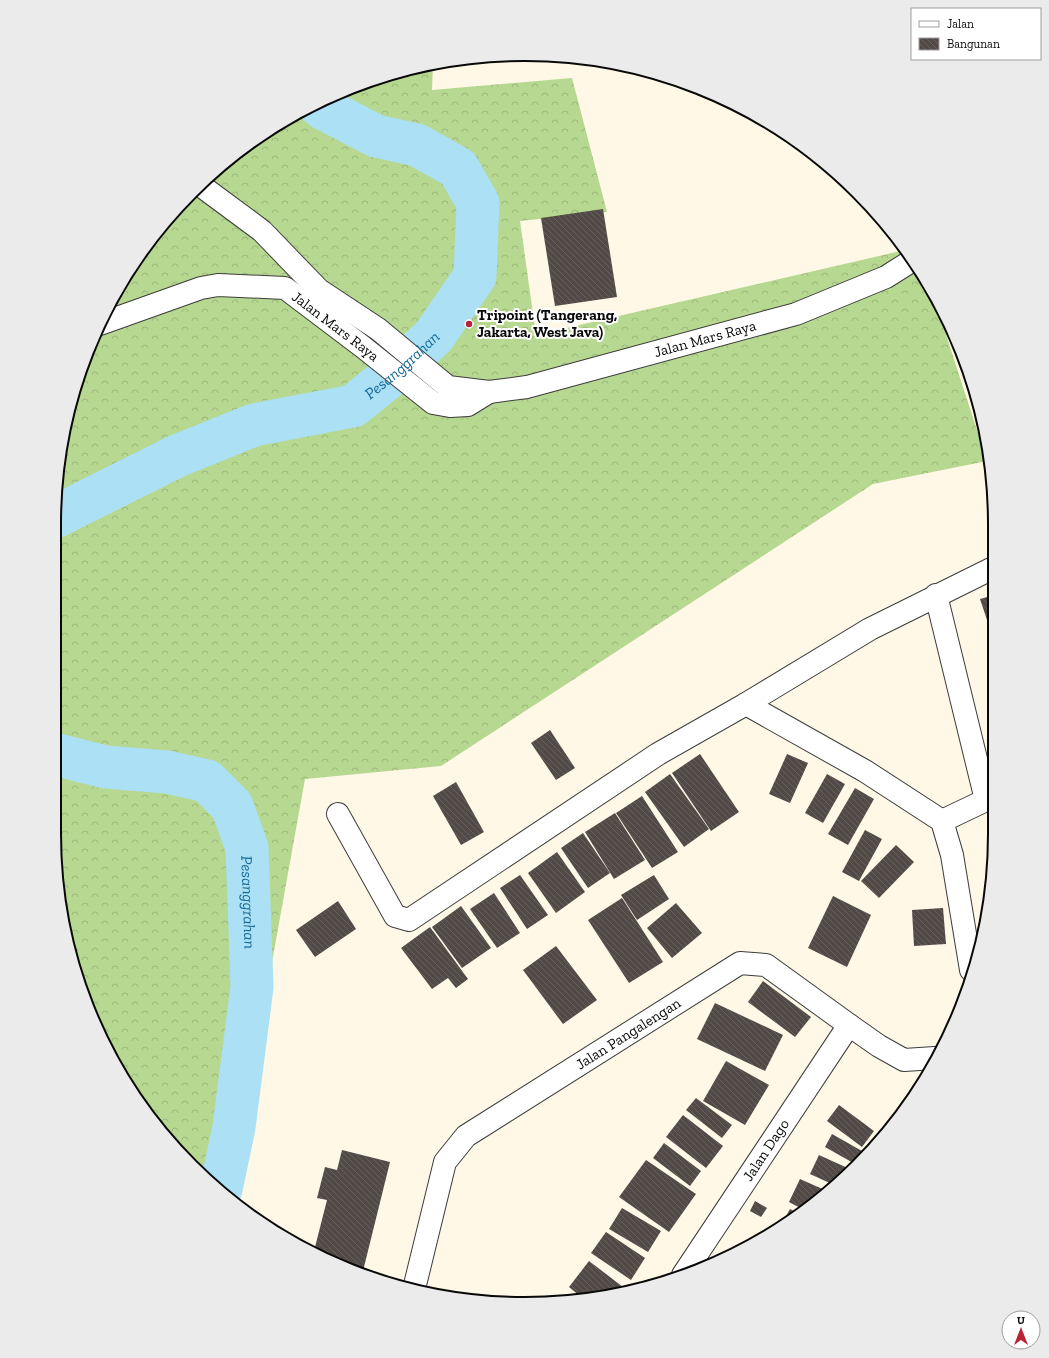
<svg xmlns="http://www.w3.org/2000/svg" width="1049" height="1358" font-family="'Zilla Slab',serif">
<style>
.forest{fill:url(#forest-crowns)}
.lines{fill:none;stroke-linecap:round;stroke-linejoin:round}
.river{stroke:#abe0f5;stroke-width:43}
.building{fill:url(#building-back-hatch)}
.minor-casing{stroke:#3c3c3c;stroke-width:24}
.tertiary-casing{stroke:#3c3c3c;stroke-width:24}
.minor{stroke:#fff;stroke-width:22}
.tertiary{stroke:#fff;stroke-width:22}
.poi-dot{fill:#b72438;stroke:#fff;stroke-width:1.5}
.labels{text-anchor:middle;stroke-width:4;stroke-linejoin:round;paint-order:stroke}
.poi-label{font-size:15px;font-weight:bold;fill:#090909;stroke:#fff;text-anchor:start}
.street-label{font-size:15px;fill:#090909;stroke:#fff}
.water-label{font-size:16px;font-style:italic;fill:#156b99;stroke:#fff}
.rim{fill:none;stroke:#090909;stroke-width:2}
</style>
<defs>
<pattern id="forest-crowns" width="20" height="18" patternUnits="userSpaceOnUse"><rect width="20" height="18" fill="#b7d891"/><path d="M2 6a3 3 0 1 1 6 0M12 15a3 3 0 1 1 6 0" fill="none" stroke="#9cb87c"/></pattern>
<pattern id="building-back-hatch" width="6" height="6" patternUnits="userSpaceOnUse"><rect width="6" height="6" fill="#524a46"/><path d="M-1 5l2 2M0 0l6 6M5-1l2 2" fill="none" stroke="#665f5c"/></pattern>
</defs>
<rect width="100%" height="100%" fill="#fff8e6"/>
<polygon class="forest" points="433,63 432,90 572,78 607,212 520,221 536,335 905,250 916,263 937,307 987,461 873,484 441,766 305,779 230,1195 192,1166 117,1069 70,955 54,833 55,494 70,403 103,316 151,238 192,192 263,133 345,90"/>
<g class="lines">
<g class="river">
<path id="s1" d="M55 517 177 456 254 425 353 406 399 369 434 336 475 276 478 203 458 168 417 145 376 136 324 109 318 104"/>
<path id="s2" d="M54 754 105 767 167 772 207 781 232 806 247 848 252 987 234 1127 221 1189"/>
</g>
</g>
<g class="building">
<polygon points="603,209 617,297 555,306 541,218"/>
<polygon points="991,596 991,623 988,623 980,599"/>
<polygon points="550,730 575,768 556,780 531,743"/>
<polygon points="700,754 739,812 711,831 672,773"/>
<polygon points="787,754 808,763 790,803 769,794"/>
<polygon points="670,774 709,829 684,847 645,792"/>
<polygon points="827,774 845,784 823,823 805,813"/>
<polygon points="456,782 484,832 461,845 433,796"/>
<polygon points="855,788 874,799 848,845 828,834"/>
<polygon points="642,796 678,852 652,868 616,813"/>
<polygon points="615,813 645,860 614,879 585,832"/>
<polygon points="865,830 882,839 859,881 842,872"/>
<polygon points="583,833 610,873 588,888 561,848"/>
<polygon points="896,845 914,862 879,898 861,881"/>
<polygon points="557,852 585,892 556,913 528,873"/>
<polygon points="520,875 548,915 527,929 500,888"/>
<polygon points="654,875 669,899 637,920 621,895"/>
<polygon points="494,893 520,933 497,948 470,909"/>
<polygon points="833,896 871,915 847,967 808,948"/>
<polygon points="622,898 663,962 629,983 588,920"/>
<polygon points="338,901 356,929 315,957 296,930"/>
<polygon points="676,903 702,933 672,958 647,928"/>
<polygon points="461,906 491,948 462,968 432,927"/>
<polygon points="943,908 946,944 914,946 912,910"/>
<polygon points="430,927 468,979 456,988 448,978 432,989 401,948"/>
<polygon points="556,946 597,1000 563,1024 523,970"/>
<polygon points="763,981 811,1017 795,1037 748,1002"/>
<polygon points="715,1003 783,1035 765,1071 697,1039"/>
<polygon points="726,1061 769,1085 745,1125 703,1101"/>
<polygon points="696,1098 732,1125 722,1138 686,1110"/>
<polygon points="839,1105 874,1131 862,1147 827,1121"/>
<polygon points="683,1115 723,1146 706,1168 666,1137"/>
<polygon points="832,1134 862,1151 855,1164 825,1147"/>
<polygon points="664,1143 701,1171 690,1186 653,1158"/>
<polygon points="342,1150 390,1162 363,1271 314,1251 327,1200 317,1198 325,1167 337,1170"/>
<polygon points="819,1155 852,1170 834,1185 810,1174"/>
<polygon points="646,1160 696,1194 669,1232 619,1197"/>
<polygon points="800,1179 827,1191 804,1210 789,1202"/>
<polygon points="755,1201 767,1208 761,1217 750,1211"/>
<polygon points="622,1208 661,1231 648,1252 609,1229"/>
<polygon points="790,1209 799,1214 790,1221 785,1218"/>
<polygon points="606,1232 645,1258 631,1280 591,1253"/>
<polygon points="589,1261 627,1290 581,1297 569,1287"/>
</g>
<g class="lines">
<defs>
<g id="minor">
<polyline points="936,595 986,800"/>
<polyline points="746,704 870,629 991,569"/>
<polyline points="338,814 395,916 409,920 658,754 746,704 865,771 942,821 952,855 971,970"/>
<polyline points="942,821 986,800 991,799"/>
<path id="s3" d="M683 1275 849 1025"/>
<path id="s4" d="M414 1289 445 1162 466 1136 740 963 766 965 849 1025 879 1046 904 1060 935 1058"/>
</g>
<g id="tertiary">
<path id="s5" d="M200 185 262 231 319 290 378 329 448 387 489 392 527 387 796 314 886 277 913 260"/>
<path id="s6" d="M100 324 201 288 218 285 285 288 363 347 433 403 450 406 468 405 489 392"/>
</g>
</defs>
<use href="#minor" class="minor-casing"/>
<use href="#tertiary" class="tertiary-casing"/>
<use href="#minor" class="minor"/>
<use href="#tertiary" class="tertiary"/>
</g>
<circle class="poi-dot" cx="469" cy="324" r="4"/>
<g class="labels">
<g class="poi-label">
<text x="477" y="320">Tripoint (Tangerang,<tspan x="477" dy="17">Jakarta, West Java)</tspan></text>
</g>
<g class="street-label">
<text dy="5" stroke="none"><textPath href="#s6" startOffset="255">Jalan Mars Raya</textPath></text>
<text dy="5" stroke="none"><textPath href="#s5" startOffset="585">Jalan Mars Raya</textPath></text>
<text dy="5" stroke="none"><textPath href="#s4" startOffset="356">Jalan Pangalengan</textPath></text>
<text dy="5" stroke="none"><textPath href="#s3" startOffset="150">Jalan Dago</textPath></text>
</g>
<g class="water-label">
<text dy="6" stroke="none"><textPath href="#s1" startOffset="384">Pesanggrahan</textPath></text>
<text dy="6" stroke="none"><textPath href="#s2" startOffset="290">Pesanggrahan</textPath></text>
</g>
</g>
<path d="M0 0H1049V1358H0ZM524 61H525A463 463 0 0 1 988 524V834A463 463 0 0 1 525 1297H524A463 463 0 0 1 61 834V524A463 463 0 0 1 524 61Z" fill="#ebebeb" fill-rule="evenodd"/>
<path class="rim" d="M524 61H525A463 463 0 0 1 988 524V834A463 463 0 0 1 525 1297H524A463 463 0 0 1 61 834V524A463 463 0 0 1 524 61Z"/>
<rect x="911" y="8" width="130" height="52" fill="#ffffff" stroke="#9d9d9d"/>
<rect x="919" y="21" width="20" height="6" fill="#ffffff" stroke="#9d9d9d"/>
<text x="947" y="28" font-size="12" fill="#090909">Jalan</text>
<rect x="919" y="38" width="20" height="12" fill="url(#building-back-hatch)" stroke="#9d9d9d"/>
<text x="947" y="48" font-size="12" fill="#090909">Bangunan</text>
<g transform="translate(1021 1330)"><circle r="19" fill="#ffffff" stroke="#9d9d9d"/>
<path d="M0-3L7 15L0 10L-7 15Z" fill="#b72438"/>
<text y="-6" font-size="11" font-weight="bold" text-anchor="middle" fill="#090909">U</text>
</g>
</svg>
